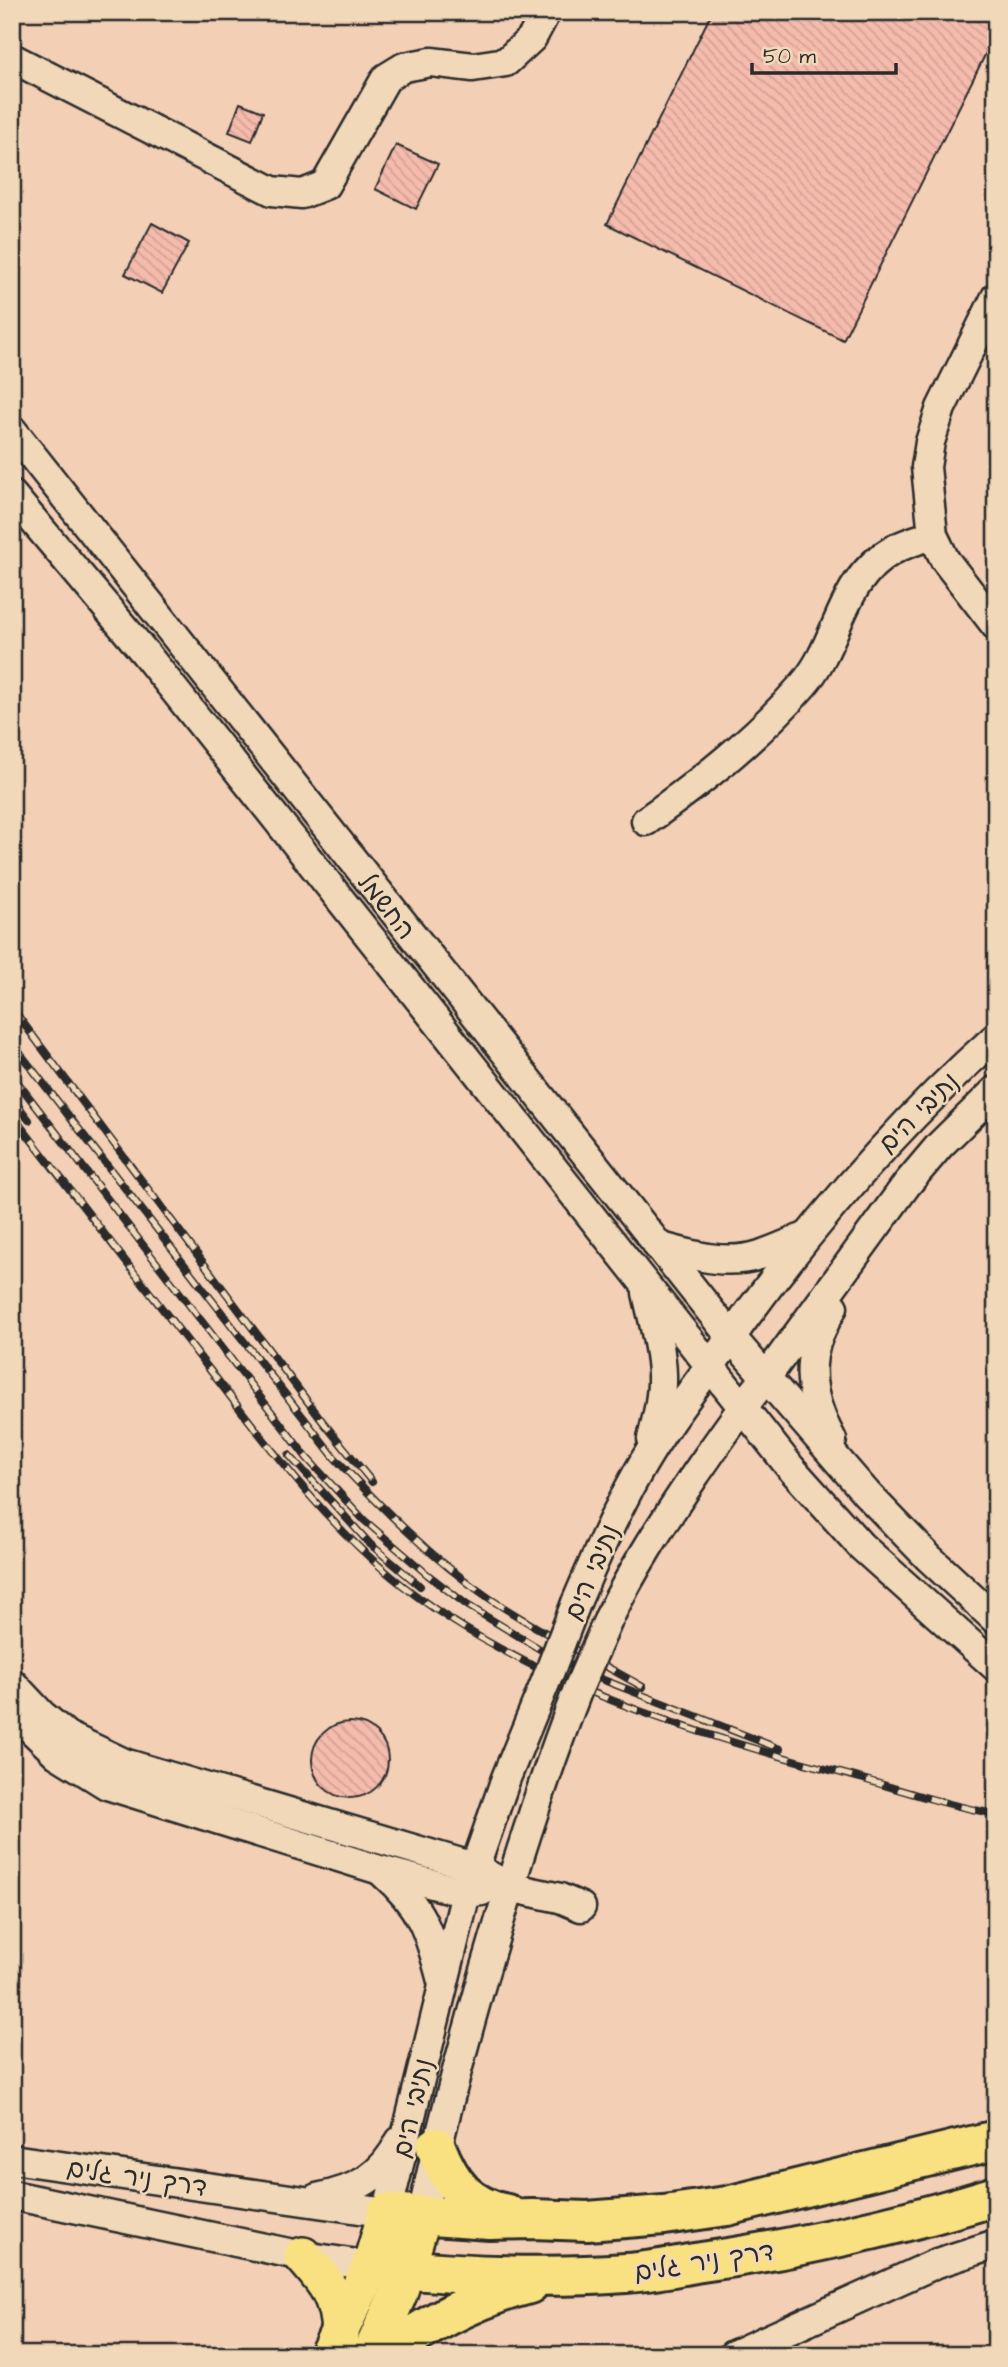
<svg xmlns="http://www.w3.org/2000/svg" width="1008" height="2367" font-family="'Architects Daughter','Playpen Sans Hebrew',sans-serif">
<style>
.built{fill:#f2cfb5}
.building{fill:url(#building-back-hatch);stroke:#2b2b2b;stroke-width:2}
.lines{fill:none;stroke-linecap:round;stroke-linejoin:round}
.minor-casing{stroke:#2b2b2b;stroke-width:33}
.major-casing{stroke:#2b2b2b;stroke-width:42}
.highway-casing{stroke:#2b2b2b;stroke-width:44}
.minor{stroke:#f1d8b9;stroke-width:28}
.major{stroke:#f9e181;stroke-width:37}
.highway{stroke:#f9e181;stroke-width:38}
.rail-casing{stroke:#2b2b2b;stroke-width:8}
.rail{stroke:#f1d8b9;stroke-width:5;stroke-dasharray:16;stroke-linecap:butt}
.minor-bridge-casing{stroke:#2b2b2b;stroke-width:33;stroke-linecap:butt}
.minor-bridge{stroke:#f1d8b9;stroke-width:28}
.labels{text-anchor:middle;stroke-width:5;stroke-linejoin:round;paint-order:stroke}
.street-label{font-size:26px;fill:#2b2b2b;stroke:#f1d8b9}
</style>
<defs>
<pattern id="building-back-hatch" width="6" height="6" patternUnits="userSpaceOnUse" patternTransform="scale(1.75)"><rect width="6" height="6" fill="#f5bbad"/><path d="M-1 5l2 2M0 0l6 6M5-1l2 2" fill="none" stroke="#d2a195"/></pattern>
</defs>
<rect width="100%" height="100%" fill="#f1d8b9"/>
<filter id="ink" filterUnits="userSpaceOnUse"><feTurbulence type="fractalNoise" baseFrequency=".0143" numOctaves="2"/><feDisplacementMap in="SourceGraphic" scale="14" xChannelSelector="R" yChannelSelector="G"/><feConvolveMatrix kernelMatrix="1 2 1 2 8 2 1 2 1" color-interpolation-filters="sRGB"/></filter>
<g filter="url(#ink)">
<rect class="built" x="12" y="12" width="984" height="2343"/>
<g class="building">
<polygon points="712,12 996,12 996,33 843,340 607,224"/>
<polygon points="240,103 263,112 252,141 229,132"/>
<polygon points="396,145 438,164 416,209 375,189"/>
<polygon points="152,223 189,243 162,293 125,274"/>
<circle cx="350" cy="1760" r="38"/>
</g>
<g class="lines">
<defs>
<g id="minor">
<polyline points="12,58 272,191 302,194 325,185 386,78 404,67 431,62 473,67 506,62 532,38 546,12"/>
<polyline points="996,297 941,408 930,442 926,467 933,535 945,560 996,626"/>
<polyline points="12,430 731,1337 867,1494 929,1558 996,1620"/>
<polyline points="12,495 145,653 790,1467 861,1546 996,1667"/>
<path d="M646 821C702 781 757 738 803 685 840 643 839 580 893 550 905 543 920 539 933 535"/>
<path d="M658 1246C691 1255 725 1266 760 1255 775 1250 790 1243 805 1237"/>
<path d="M647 1293C653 1320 661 1346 662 1374 663 1396 657 1418 652 1439"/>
<path d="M832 1440C816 1410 805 1377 816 1343 820 1330 827 1318 833 1307"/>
<path d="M576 1603C595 1559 614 1515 637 1474 662 1429 694 1388 724 1347 804 1234 892 1129 996 1037"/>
<path d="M609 1618C633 1568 664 1521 695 1475 718 1442 740 1409 765 1379L907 1184 940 1145 996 1090"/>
<polyline points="12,1683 42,1715 67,1736 124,1763 474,1867 509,1887 560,1898 581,1907"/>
<polyline points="30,1728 57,1754 107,1785 380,1870 466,1893 482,1891"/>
<path d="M382 1872C422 1907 429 1931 442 1981"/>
<polyline points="12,2159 387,2213 466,1893 506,1778 548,1676"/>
<polyline points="12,2195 303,2256 371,2266"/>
<path d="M317 2198C356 2190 381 2178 400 2141"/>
<path d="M422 2217C438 2138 459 2061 481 1984 510 1884 540 1786 578 1689"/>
<polyline points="733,2355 937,2263 996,2244"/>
</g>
<g id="major">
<path d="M303 2256C327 2283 339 2297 340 2335"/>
<polyline points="328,2355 371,2266 387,2213"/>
<polyline points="371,2355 398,2294 422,2217"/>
</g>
<g id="highway">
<path d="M436 2147C450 2183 467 2207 507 2214"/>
<polyline points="387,2213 490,2220 533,2219 587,2221 664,2215 727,2206 996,2140"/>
<path d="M371 2266C455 2275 542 2279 626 2273 649 2272 672 2267 695 2263 796 2249 898 2226 996 2196"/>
<path d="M384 2355C429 2323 475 2298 529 2284"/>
</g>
</defs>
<use href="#minor" class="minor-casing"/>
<use href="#major" class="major-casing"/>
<use href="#highway" class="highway-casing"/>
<use href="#minor" class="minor"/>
<use href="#major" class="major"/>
<use href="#highway" class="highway"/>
<defs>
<g id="rail">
<polyline points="12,1008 323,1422 372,1482"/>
<path d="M12 1043 334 1457C381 1507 432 1559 489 1598 538 1631 592 1658 643 1687"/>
<polyline points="12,1075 307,1458 364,1520 428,1575 467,1605 558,1660 601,1679 780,1749"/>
<polyline points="12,1098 29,1120"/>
<path d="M12 1115C78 1199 143 1284 209 1369 266 1442 319 1516 391 1576 519 1682 698 1735 856 1777 902 1790 949 1806 996 1814"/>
<polyline points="289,1455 370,1544 420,1586"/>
</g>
</defs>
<use href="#rail" class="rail-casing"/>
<use href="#rail" class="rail"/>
<defs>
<g id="minor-bridge">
<polyline points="548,1676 576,1603"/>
<polyline points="578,1689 609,1618"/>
</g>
</defs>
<use href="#minor-bridge" class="minor-bridge-casing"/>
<use href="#minor-bridge" class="minor-bridge"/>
</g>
</g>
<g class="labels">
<g class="street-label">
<text transform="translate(387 906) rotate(52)" y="9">החשמל</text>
<text transform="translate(918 1112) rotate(-45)" y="9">נתיבי הים</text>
<text transform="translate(591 1572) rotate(-67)" y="9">נתיבי הים</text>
<text transform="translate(412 2108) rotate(-77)" y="9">נתיבי הים</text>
<text transform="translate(137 2177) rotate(8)" y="9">דרך ניר גלים</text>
<text transform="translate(704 2261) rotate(-9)" y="9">דרך ניר גלים</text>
</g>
</g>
<rect width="1008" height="2367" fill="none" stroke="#f1d8b9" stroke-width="42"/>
<rect x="21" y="21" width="966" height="2325" fill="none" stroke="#2b2b2b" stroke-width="2.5" filter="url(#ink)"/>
<path d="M752 63v10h144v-10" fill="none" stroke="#2b2b2b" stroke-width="3.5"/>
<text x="763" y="63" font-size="21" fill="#2b2b2b" stroke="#f1d8b9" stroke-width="5" paint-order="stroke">50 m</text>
</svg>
